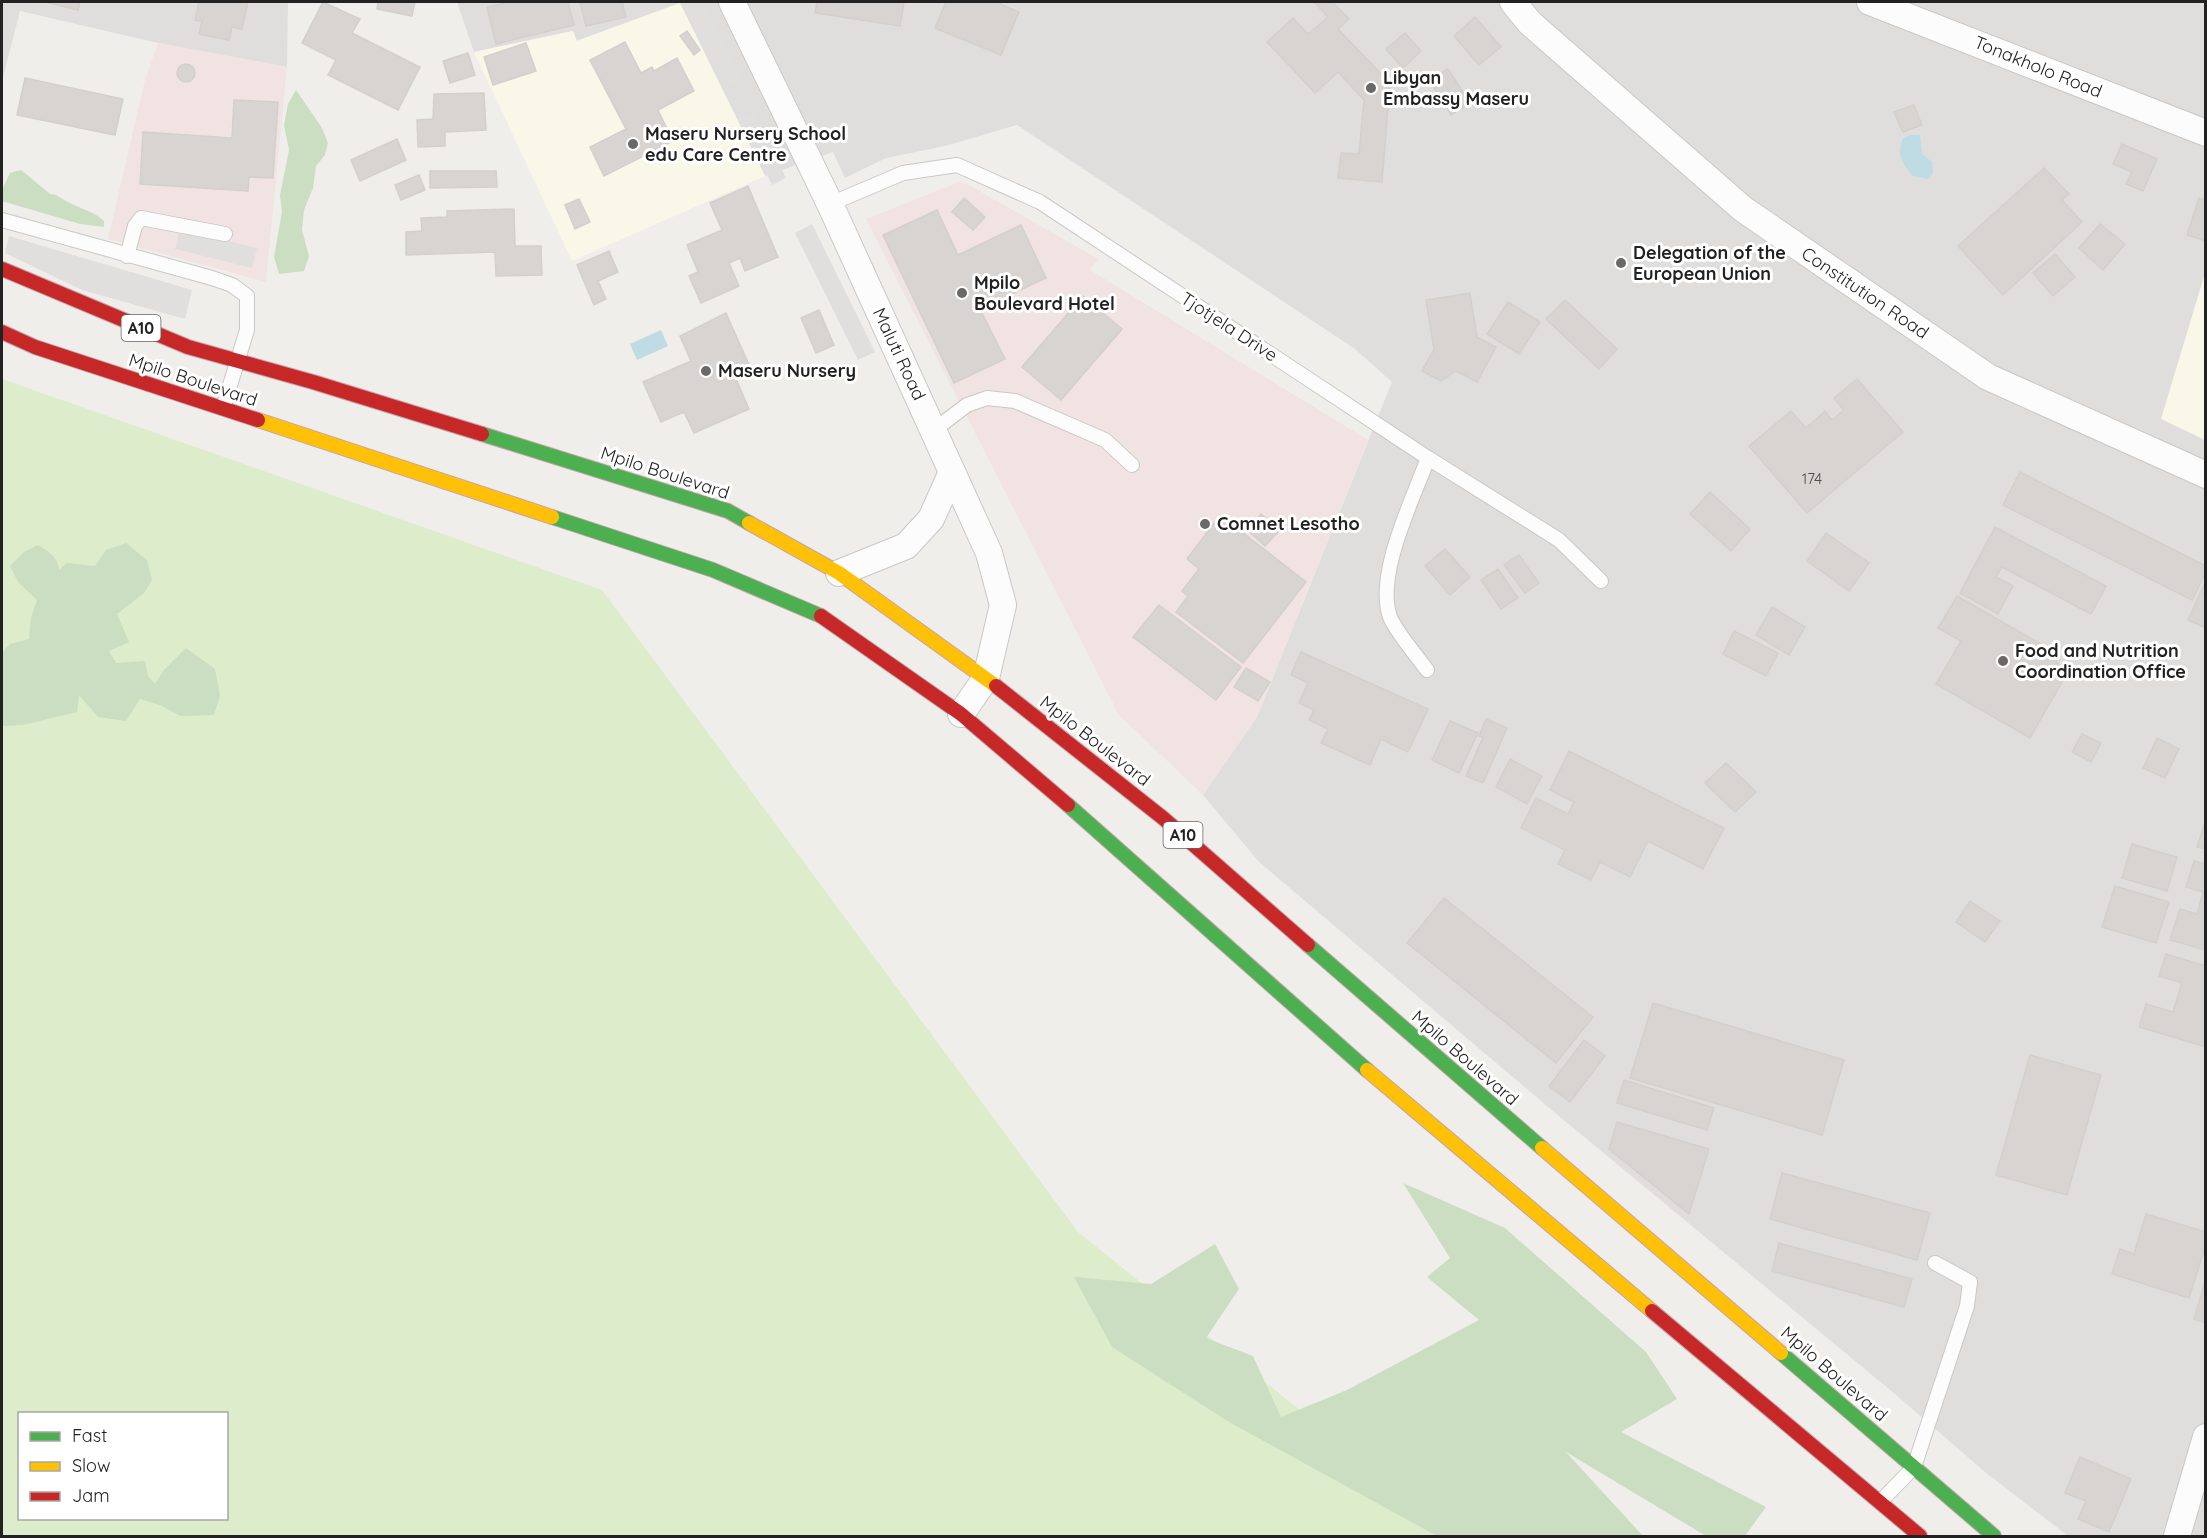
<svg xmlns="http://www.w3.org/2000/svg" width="2207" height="1538" font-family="Quicksand,sans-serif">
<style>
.residential{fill:#dfdedc}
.commercial{fill:#f1e3e1}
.education{fill:#f8f7e8}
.grass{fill:#ddeccb;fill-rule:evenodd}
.forest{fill:#cbdec1}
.parking{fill:#e0dfde}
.water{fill:#bfdbe3}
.building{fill:#d7d4d2;stroke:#d3d0cc;stroke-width:1.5}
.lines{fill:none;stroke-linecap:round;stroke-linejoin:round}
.lane-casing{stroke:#c9c8c7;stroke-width:16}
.street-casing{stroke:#c9c8c7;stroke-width:28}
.fast-casing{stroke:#c5a2ac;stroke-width:16}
.slow-casing{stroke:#c5a2ac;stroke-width:16}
.jam-casing{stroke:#c5a2ac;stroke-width:16}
.lane{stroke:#fdfcfc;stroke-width:14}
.street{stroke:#fdfcfc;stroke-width:26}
.fast{stroke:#4caf50;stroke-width:14}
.slow{stroke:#ffc107;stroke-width:14}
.jam{stroke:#c62828;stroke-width:14}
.poi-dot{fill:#6a6968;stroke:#fff;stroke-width:2}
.labels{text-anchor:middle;stroke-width:6;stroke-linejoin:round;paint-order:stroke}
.number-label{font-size:15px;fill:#4f4e4e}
.shield{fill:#fff;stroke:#646464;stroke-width:1.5}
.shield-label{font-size:16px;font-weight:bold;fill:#222}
.street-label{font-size:18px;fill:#222;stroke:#fff}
.poi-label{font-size:18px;font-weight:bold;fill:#222;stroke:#fff;text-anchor:start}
</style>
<rect width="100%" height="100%" fill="#f0eeeb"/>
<g class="residential">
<polygon points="2,2 288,2 287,67 158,43 20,11 2,81"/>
<polygon points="457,2 2205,2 2205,1536 2068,1536 1985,1472 1895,1394 1554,1112 1259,862 1203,795 1257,717 1392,382 1355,349 1017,125 945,146 886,158 845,178 833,152 765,176 680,3 576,41 573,31 474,52"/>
</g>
<g class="commercial">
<polygon points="158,43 287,67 266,282 108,239 145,80"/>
<polygon points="959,182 971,186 1098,259 1090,270 1368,440 1257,717 1203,795 1119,715 866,219"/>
</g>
<g class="education">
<polygon points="680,3 765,176 572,261 474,52 573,31 577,41"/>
<polygon points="2205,273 2205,440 2161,419"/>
</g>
<path class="grass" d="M2 379 602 590 1078 1232 1457 1536H2ZM20 1414H226V1518H20Z"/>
<g class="forest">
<polygon points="296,90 322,128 328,143 325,155 316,166 313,188 304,210 302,230 309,256 304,271 279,274 274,257 282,212 280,195 289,150 284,125 288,104"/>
<path d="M21 170 50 194C58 194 61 199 68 202 81 209 93 211 104 221V227L80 224 2 201 3 188 10 173Z"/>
<path d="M126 543 147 560 152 580 144 593 117 614 129 642 109 651 116 663 145 661 148 676 155 684 164 670 186 648 215 669 220 696 214 715 181 716 160 705 140 699 126 721 98 717 79 695 77 712 23 725 2 726V653L10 644 29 639 31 618 37 600 18 582 10 566 24 552 38 545C49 552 58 557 59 570L67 563 95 566 106 550Z"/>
<polygon points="1403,1183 1505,1228 1646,1352 1677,1399 1621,1432 1766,1507 1745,1536 1706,1536 1566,1452 1643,1536 1437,1536 1229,1422 1112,1347 1074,1277 1151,1284 1215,1244 1239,1289 1206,1338 1253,1356 1281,1417 1347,1390 1479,1320 1427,1277 1450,1258"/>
</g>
<g class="parking">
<polygon points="693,2 705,2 743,79 725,88 684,6"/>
<polygon points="754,112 786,178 772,185 740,119"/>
<polygon points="812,224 875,352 858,360 795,233"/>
<polygon points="180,229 257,248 252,268 175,249"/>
<polygon points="9,236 192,290 185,319 82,290 5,253"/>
</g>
<g class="water">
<path d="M1910 135H1920L1922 154 1932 162 1933 173 1928 179 1913 176C1902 163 1896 155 1903 138Z"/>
<polygon points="661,330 668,346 637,360 630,344"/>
</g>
<g class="building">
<polygon points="45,2 80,2 78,10"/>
<polygon points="199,2 248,2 242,29 232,27 229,40 199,34 202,21 195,20"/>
<polygon points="323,2 360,19 352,33 420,67 398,110 328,75 336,60 302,43"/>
<polygon points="378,2 415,2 412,16 377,9"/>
<polygon points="510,2 568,2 574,25 496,44 487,7"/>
<polygon points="580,2 622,2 626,17 586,26"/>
<polygon points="817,2 904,2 900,26 815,13"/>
<polygon points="946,2 1001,2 1000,4 1019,12 1001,55 935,28"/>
<polygon points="1314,2 1332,2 1349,19 1338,29 1390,83 1382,182 1338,178 1341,153 1359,154 1364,100 1338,72 1315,93 1267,42 1293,18 1308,34 1328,17"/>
<polygon points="1475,17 1501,47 1479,65 1454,36"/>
<polygon points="687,31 700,50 694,55 680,36"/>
<polygon points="1405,33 1421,51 1403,68 1386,49"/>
<polygon points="625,42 641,73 652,67 654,71 677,58 694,91 658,110 673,141 604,176 590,147 626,129 590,60"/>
<polygon points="526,43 536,71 493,85 484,57"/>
<polygon points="468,53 475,75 450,83 443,61"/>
<circle cx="186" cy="73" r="9"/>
<polygon points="1448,69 1470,103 1451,115 1429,80"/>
<polygon points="25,78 123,99 115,135 17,115"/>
<polygon points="484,93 486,130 445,132 445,146 418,147 417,120 433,119 434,94"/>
<polygon points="234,100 278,102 273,178 249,177 248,191 140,184 143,132 232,138"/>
<polygon points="1914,105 1922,125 1903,132 1894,112"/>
<polygon points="397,139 406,160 360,181 351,160"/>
<polygon points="2122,144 2157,159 2143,191 2126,184 2132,172 2113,164"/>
<polygon points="2044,168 2069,194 2062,200 2082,222 2003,295 1958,246"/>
<polygon points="430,171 496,171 497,187 430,188"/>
<polygon points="419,175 425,190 401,200 395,185"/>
<polygon points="748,186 778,257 745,271 740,258 729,263 739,286 701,303 689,276 698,272 687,245 722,230 710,203"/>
<polygon points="964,198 985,217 973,230 952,212"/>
<polygon points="2199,198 2206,200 2206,241 2187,235"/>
<polygon points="579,199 590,222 575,229 565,205"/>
<polygon points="514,209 515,246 541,246 542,275 496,276 495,252 406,255 406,232 422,231 421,218 447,217 447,211"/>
<polygon points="937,210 958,255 1021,225 1046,278 980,309 1005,359 954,383 883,235"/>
<polygon points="2100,224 2125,244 2103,270 2079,248"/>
<polygon points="609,251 618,272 598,281 606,299 594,305 577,265"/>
<polygon points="2055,254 2075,277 2053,296 2033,273"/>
<polygon points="1470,293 1477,337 1496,347 1477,382 1456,371 1441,381 1422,371 1434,349 1426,300"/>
<polygon points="1083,296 1122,329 1061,400 1022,367"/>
<polygon points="1565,300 1617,349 1599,369 1546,319"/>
<polygon points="1508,302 1540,322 1519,354 1487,334"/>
<polygon points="819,310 834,345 816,353 801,318"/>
<polygon points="726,313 750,367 734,374 749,409 694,433 684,412 661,422 643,382 691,361 680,336"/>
<polygon points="1857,379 1903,432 1807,513 1749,446 1791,411 1806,428 1825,411 1832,420 1844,410 1834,398"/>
<polygon points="2020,472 2206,566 2206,572 2192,600 2003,505"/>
<polygon points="1710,492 1750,529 1731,551 1690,514"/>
<polygon points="1261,514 1280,530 1265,546 1247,530"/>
<polygon points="1220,515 1306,582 1243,663 1176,612 1188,596 1182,591 1199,569 1187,559"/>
<polygon points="1995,527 2106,586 2091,614 2002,567 1996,577 2013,586 1998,614 1960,593"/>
<polygon points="1826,533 1869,563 1849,591 1807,561"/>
<polygon points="1445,549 1470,577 1450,595 1425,566"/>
<polygon points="1519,555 1539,583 1525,593 1504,565"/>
<polygon points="1498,569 1518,598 1501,609 1481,580"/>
<polygon points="2204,585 2206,586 2206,628 2188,620"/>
<polygon points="1957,596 2048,648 2066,675 2030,738 1936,684 1961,641 1938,628"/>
<polygon points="1159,605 1241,667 1216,700 1133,637"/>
<polygon points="1772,607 1805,627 1789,655 1756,635"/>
<polygon points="1734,631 1778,653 1766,676 1723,654"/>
<polygon points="1301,652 1428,709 1408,752 1381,739 1370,765 1321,743 1328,729 1309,720 1314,710 1299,703 1308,683 1291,675"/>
<polygon points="1246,668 1270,682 1258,701 1234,687"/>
<polygon points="1486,719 1507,728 1483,783 1466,776 1483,737 1479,736"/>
<polygon points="1450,721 1478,733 1459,773 1432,760"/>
<polygon points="2082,734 2101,743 2091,762 2072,752"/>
<polygon points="2157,738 2179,749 2165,778 2143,768"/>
<polygon points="1569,751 1724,828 1703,869 1648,841 1630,877 1600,862 1591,880 1558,864 1565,850 1521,828 1536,798 1568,814 1574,802 1550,790"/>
<polygon points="1510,759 1542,776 1527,804 1496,787"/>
<polygon points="1726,763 1756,792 1735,812 1705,783"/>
<polygon points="2206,819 2206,849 2197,847"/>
<polygon points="2132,844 2177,857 2167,891 2122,878"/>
<polygon points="2194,861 2206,864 2206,950 2170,940 2180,909 2197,914 2203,892 2186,887"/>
<polygon points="2115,886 2169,902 2156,943 2102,927"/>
<polygon points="1444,898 1593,1017 1556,1063 1407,943"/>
<polygon points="1970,901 2000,921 1985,942 1956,922"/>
<polygon points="2166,954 2206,966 2206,1047 2139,1027 2146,1004 2173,1012 2182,983 2159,976"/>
<polygon points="1653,1003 1844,1060 1822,1135 1630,1078"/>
<polygon points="1584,1040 1605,1056 1570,1102 1549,1086"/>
<polygon points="2030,1055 2101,1075 2067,1195 1996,1175"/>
<polygon points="1624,1080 1714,1108 1707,1130 1617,1103"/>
<polygon points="1617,1122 1709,1149 1689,1214 1609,1149"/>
<polygon points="1782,1173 1930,1213 1917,1260 1770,1219"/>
<polygon points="2146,1214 2206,1232 2206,1244 2189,1298 2112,1274 2120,1249 2134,1254"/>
<polygon points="1779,1243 1912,1279 1904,1307 1772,1271"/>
<polygon points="2206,1278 2206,1323 2194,1319"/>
<polygon points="2080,1457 2131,1479 2109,1532 2078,1519 2086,1501 2065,1493"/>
</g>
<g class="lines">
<defs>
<g id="lane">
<polyline points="830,204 903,173 957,165 1040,202 1428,458 1559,540 1601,581"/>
<polyline points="2,220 212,278 232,285 247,296 247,330 223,408"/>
<polyline points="127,256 135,226 141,218 225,234"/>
<polyline points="934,430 967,405 987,398 1015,401 1105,440 1132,465"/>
<path d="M1427 670C1417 656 1396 632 1390 617 1375 575 1413 499 1428 458"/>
<polyline points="1880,1502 1914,1467 1967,1306 1970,1282 1935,1263"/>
</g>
<g id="street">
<polyline points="732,2 830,204 989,553 1003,605 986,678 961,714"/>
<polyline points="1513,2 1530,23 1743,209 1988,377 2206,475"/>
<polyline points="1870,2 2206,133"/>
<polyline points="839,573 906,546 931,519 952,472"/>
<polyline points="2177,1536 2206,1437"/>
</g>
<g id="fast">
<polyline points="482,434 728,511 749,523"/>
<polyline points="552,517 713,570 821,616"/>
<polyline points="1068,805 1367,1070"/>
<polyline points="1308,945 1542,1148"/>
<polyline points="1781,1353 1994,1536"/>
</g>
<g id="slow">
<polyline points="258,420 552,517"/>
<polyline points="749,523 839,573 996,686"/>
<polyline points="1367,1070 1652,1311"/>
<polyline points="1542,1148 1781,1353"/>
</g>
<g id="jam">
<polyline points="2,269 188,347 313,382 482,434"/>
<polyline points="2,332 35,347 258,420"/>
<polyline points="821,616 961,714 1068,805"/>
<polyline points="996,686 1163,818 1308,945"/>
<polyline points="1652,1311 1920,1536"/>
</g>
</defs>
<use href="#lane" class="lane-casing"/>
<use href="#street" class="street-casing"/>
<use href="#fast" class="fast-casing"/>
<use href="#slow" class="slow-casing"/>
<use href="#jam" class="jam-casing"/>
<use href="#lane" class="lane"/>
<use href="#street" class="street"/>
<use href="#fast" class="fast"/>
<use href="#slow" class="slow"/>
<use href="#jam" class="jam"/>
</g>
<g class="poi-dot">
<circle cx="1371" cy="88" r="6"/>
<circle cx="633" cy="144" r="6"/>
<circle cx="1621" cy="263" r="6"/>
<circle cx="962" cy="293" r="6"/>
<circle cx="706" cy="371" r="6"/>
<circle cx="1205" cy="524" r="6"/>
<circle cx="2003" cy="661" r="6"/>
</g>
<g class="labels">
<g class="number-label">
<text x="1812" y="484">174</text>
</g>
<g class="shield">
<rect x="121.5" y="315" width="39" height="26" rx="4.5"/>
<rect x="1163.5" y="822" width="39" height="26" rx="4.5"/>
</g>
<g class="shield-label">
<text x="141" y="334">A10</text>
<text x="1183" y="841">A10</text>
</g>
<g class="street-label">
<text transform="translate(2038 67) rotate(22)" y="6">Tonakholo Road</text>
<text transform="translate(1865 293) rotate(34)" y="6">Constitution Road</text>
<text transform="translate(1229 327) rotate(33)" y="6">Tjotjela Drive</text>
<text transform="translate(899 354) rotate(65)" y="6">Maluti Road</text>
<text transform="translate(193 380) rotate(18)" y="6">Mpilo Boulevard</text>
<text transform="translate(665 473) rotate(18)" y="6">Mpilo Boulevard</text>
<text transform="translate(1095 741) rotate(38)" y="6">Mpilo Boulevard</text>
<text transform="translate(1465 1058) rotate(41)" y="6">Mpilo Boulevard</text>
<text transform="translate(1834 1374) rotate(41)" y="6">Mpilo Boulevard</text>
</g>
<g class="poi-label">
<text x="1383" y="84">Libyan<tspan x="1383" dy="21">Embassy Maseru</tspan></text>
<text x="645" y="140">Maseru Nursery School<tspan x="645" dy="21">edu Care Centre</tspan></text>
<text x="1633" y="259">Delegation of the<tspan x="1633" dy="21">European Union</tspan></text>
<text x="974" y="289">Mpilo<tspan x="974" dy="21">Boulevard Hotel</tspan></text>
<text x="718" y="377">Maseru Nursery</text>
<text x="1217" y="530">Comnet Lesotho</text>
<text x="2015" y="657">Food and Nutrition<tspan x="2015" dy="21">Coordination Office</tspan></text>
</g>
</g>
<rect width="2207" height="1538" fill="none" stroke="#222222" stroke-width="6"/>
<rect x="18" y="1412" width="210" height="108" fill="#ffffff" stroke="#a7a7a7" stroke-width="1.5"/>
<rect x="30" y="1432" width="30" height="9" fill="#4caf50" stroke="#a7a7a7" stroke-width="1.5"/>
<text x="72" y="1442" font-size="18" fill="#222222">Fast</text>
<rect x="30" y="1462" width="30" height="9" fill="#ffc107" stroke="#a7a7a7" stroke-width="1.5"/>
<text x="72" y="1472" font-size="18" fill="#222222">Slow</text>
<rect x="30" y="1492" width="30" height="9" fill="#c62828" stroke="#a7a7a7" stroke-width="1.5"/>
<text x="72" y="1502" font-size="18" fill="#222222">Jam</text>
</svg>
